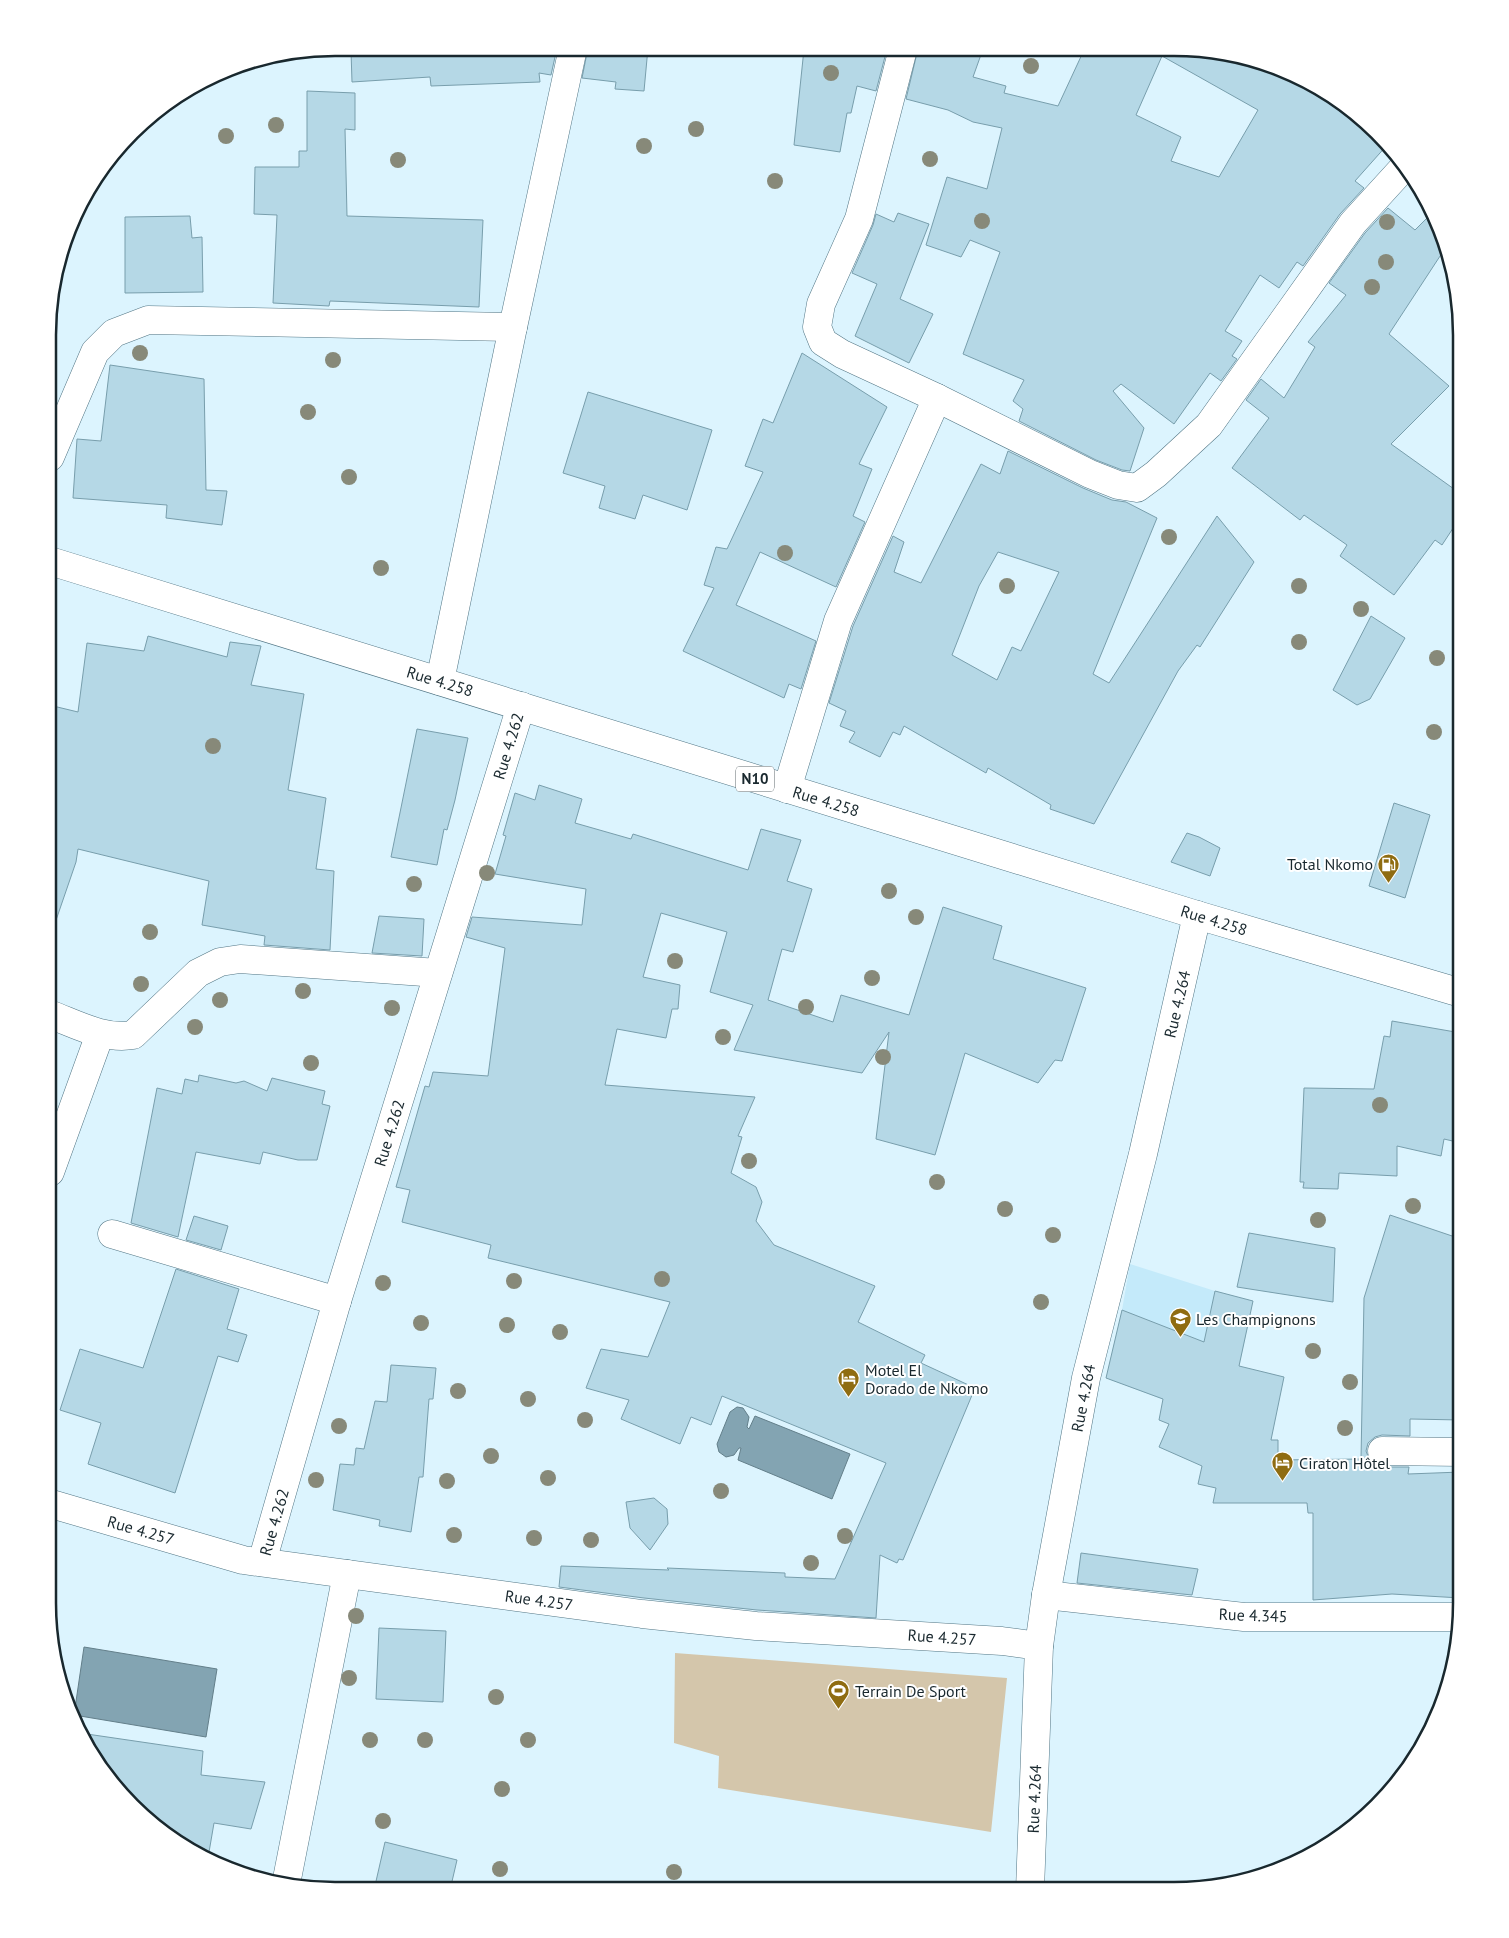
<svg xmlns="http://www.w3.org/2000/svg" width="1509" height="1938" font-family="'PT Sans',sans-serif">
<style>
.built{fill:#c4eafa}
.green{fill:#d4c6ab}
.water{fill:#83a4b2;stroke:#637f8a}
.building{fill:#b5d8e6;stroke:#789eac;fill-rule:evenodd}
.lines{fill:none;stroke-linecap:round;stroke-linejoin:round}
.minor-casing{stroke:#527685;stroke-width:29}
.trunk-casing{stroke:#527685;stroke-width:29}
.minor{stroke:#fff;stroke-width:28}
.trunk{stroke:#fff;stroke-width:28}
.tree{fill:#878979}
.labels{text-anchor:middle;stroke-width:4;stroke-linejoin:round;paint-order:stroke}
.shield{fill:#fff;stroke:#5e686d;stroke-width:1}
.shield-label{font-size:15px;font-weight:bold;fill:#19282e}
.street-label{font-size:16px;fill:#19282e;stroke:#fff}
.poi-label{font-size:16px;fill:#19282e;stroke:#fff;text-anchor:start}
.rim{fill:none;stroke:#19282e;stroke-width:2.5}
</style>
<rect width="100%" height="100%" fill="#dcf4fe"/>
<polygon class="built" points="1130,1264 1215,1291 1253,1301 1226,1431 1172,1403 1106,1378 1122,1310"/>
<polygon class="green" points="675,1653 1007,1678 991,1832 718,1788 719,1756 674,1743"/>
<g class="water">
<polygon points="737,1407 743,1408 749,1417 747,1427 749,1429 755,1416 850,1454 832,1499 738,1460 741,1448 739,1448 734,1455 726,1457 719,1452 717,1444 730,1412"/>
<polygon points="84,1647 217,1669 206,1737 74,1715"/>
</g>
<g class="building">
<polygon points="406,48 557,48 551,75 539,73 540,82 431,86 430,77 352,82 351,51"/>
<polygon points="588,48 648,48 644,91 615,89 616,82 582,78"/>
<polygon points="804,49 887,49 876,91 857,86 851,113 847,113 840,152 794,145"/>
<path d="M918 49H983L973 77 1006 86 1004 93 1058 106 1084 50H1211L1283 69 1334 96 1388 144 1355 181 1364 188 1340 214 1303 266 1297 262 1279 288 1260 275 1225 331 1242 341 1232 356 1237 359 1221 381 1210 373 1174 424 1121 384 1113 391 1144 428 1130 471 1122 470 1096 460 1019 421 1023 409 1013 401 1024 380 963 354 1000 252 970 240 961 257 926 245 947 177 987 189 1002 128 973 122 948 110 906 99ZM1162 56 1258 110 1219 177 1171 161 1181 137 1136 115Z"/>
<polygon points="307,91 355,93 355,130 345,129 347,216 483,220 479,307 330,301 329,306 273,303 277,215 254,214 255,167 299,167 299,151 307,151"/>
<polygon points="1388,208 1415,230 1432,213 1446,247 1389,334 1449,386 1391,444 1461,494 1461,516 1442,545 1435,540 1394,595 1340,556 1347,545 1304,515 1300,520 1232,468 1269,418 1246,400 1261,379 1284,398 1315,347 1308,342 1346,295 1329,283 1365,233"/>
<polygon points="898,213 929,224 900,299 933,314 909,363 855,336 877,284 852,273 873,225 876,214 894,222"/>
<polygon points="190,216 192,238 202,237 203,292 125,293 125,217"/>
<polygon points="802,353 887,407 859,464 872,469 853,516 865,522 836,587 760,552 736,605 816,641 801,689 789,684 784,698 683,651 714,588 704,585 716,547 727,549 763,472 745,466 763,419 773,423"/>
<polygon points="110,365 204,379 206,490 227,491 222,525 166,518 167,505 73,498 77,439 101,441"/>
<polygon points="588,392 712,430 687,510 643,495 635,519 599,508 605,486 563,473"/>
<path d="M1008 451 1083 488 1112 500 1126 502 1157 518 1093 674 1109 683 1217 516 1254 562 1200 647 1197 645 1178 671 1094 824 1050 809 1051 805 988 768 986 773 904 726 900 735 893 732 880 757 849 742 855 732 840 726 846 711 829 703 853 626 893 536 904 542 894 572 921 583 981 464 1000 474ZM998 552 1059 572 1021 651 1012 647 997 680 952 655 979 586Z"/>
<polygon points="1371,616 1405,638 1370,699 1357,705 1333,690"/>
<polygon points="148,636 227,657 230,642 261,646 251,685 304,694 288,790 326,798 316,869 334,871 330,950 264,945 265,936 202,925 209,881 78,849 76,862 54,926 49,925 49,705 78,712 87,643 144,651"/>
<polygon points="417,729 468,738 455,800 447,830 444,829 437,865 391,857"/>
<polygon points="539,785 582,799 575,823 631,839 633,834 748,870 761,829 801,840 787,881 812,889 793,952 782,949 768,1000 833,1022 841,995 909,1015 943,907 1002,926 993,959 1086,988 1062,1061 1055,1060 1038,1083 965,1053 935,1155 876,1139 889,1032 862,1073 734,1050 753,1005 710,992 727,932 661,913 643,977 680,985 678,1009 672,1009 666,1038 617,1029 605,1085 755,1097 738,1136 742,1137 731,1173 756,1187 762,1202 756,1221 774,1245 875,1286 858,1322 925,1355 921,1363 975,1388 903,1560 899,1559 897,1563 880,1555 876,1618 757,1610 644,1598 559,1587 561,1566 669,1570 667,1568 785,1573 785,1577 835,1579 886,1463 722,1396 711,1425 691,1417 680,1444 621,1419 629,1400 586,1388 601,1349 648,1357 670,1302 488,1258 491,1245 402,1222 410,1190 396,1187 425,1086 429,1087 433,1072 488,1076 505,948 466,937 472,917 582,925 586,889 495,874 506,836 503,835 515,793 535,800"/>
<polygon points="1394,803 1430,815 1405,898 1369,886"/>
<polygon points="1187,833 1199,837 1220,848 1210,876 1171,862"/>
<polygon points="379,916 424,919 422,956 372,953"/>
<polygon points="1392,1021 1461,1033 1461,1143 1444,1139 1441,1156 1397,1146 1397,1176 1339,1173 1338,1189 1303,1188 1304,1182 1300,1182 1304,1088 1374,1089 1384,1036 1390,1037"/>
<polygon points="199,1075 236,1083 244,1081 267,1091 272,1078 325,1091 322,1104 330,1106 317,1160 298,1160 263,1152 260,1164 196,1152 178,1237 131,1223 157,1088 182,1094 185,1079 198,1082"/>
<polygon points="1390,1215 1461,1239 1461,1420 1410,1419 1410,1436 1382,1435 1375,1437 1368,1443 1366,1451 1369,1459 1374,1465 1382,1467 1409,1467 1408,1474 1461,1472 1461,1598 1392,1594 1313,1600 1313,1513 1308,1513 1307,1503 1213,1503 1216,1488 1198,1484 1202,1466 1159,1447 1169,1424 1159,1420 1163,1399 1106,1378 1122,1310 1204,1342 1215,1291 1253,1301 1239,1366 1284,1377 1271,1440 1278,1440 1278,1460 1361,1459 1364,1298"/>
<polygon points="194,1216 228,1226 221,1250 186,1240"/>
<polygon points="1249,1233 1335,1248 1333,1302 1237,1287"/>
<polygon points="176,1269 239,1289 227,1329 247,1335 238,1362 218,1356 175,1493 88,1464 101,1423 60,1410 80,1349 143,1368"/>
<polygon points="391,1365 436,1368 433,1399 429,1399 423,1477 419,1477 411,1532 379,1526 380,1520 333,1510 340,1464 354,1465 356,1448 364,1449 375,1401 387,1402"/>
<polygon points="654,1498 667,1509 668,1524 650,1550 630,1528 626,1502"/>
<polygon points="1081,1553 1198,1569 1192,1595 1077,1583"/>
<polygon points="379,1628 446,1631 443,1702 376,1699"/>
<polygon points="80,1733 203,1751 201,1775 265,1782 251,1829 214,1823 208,1858 176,1842 119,1793 86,1746"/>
<polygon points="385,1842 457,1860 450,1890 374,1890"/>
</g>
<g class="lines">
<defs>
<g id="minor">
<polyline points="903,49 859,219 821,304 817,327 823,342 842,354 937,398 1090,474 1118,485 1137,488 1156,474 1209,425 1353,223 1405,166"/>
<polyline points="50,457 95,352 114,333 148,320 513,327"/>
<polyline points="440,681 513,327 573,48"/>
<polyline points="787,789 838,621 937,398"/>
<path d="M49 1014C76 1024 104 1040 133 1035L198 973 220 962 240 959 438 973"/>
<polyline points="50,1172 100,1034"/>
<polyline points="112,1234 337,1301"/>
<polyline points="1382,1451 1461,1452"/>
<polyline points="48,1503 243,1560 642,1614 756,1626 1002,1641 1039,1646"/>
<polyline points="262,1562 337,1301 521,706"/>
<polyline points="1046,1595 1244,1617 1461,1617"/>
<polyline points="286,1884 347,1574"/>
<polyline points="1030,1890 1039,1646 1046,1595 1086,1378 1143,1154 1197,915"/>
</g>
<polyline id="trunk" points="50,561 1197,915 1461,993"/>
</defs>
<use href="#minor" class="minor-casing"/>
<use href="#trunk" class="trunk-casing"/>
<use href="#minor" class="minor"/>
<use href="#trunk" class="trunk"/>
</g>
<g class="tree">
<circle cx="1031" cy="66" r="8"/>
<circle cx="831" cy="73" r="8"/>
<circle cx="276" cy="125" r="8"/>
<circle cx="696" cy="129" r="8"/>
<circle cx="226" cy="136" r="8"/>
<circle cx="644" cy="146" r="8"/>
<circle cx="930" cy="159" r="8"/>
<circle cx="398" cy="160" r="8"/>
<circle cx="775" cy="181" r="8"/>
<circle cx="982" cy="221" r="8"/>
<circle cx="1387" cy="222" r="8"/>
<circle cx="1386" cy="262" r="8"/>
<circle cx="1372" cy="287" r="8"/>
<circle cx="140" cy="353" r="8"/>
<circle cx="333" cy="360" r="8"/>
<circle cx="308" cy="412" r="8"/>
<circle cx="349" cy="477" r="8"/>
<circle cx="1169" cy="537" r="8"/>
<circle cx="785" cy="553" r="8"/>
<circle cx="381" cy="568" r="8"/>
<circle cx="1007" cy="586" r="8"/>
<circle cx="1299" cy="586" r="8"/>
<circle cx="1361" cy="609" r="8"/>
<circle cx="1299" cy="642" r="8"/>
<circle cx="1437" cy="658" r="8"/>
<circle cx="1434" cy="732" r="8"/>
<circle cx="213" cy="746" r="8"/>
<circle cx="487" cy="873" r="8"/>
<circle cx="414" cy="884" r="8"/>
<circle cx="889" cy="891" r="8"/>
<circle cx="916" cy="917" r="8"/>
<circle cx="150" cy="932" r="8"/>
<circle cx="675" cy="961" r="8"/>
<circle cx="872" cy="978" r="8"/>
<circle cx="141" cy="984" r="8"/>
<circle cx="303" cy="991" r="8"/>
<circle cx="220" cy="1000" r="8"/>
<circle cx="806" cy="1007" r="8"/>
<circle cx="392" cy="1008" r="8"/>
<circle cx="195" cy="1027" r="8"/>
<circle cx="723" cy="1037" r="8"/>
<circle cx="883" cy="1057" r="8"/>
<circle cx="311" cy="1063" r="8"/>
<circle cx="1380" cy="1105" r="8"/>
<circle cx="749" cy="1161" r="8"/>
<circle cx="937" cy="1182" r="8"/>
<circle cx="1413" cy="1206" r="8"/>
<circle cx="1005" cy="1209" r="8"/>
<circle cx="1318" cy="1220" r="8"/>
<circle cx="1053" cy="1235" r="8"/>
<circle cx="662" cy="1279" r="8"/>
<circle cx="514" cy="1281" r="8"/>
<circle cx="383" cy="1283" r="8"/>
<circle cx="1041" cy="1302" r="8"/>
<circle cx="421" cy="1323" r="8"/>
<circle cx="507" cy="1325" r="8"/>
<circle cx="560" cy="1332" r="8"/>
<circle cx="1313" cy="1351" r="8"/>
<circle cx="1350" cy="1382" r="8"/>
<circle cx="458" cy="1391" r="8"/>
<circle cx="528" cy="1399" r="8"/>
<circle cx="585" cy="1420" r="8"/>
<circle cx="339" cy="1426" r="8"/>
<circle cx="1345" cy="1428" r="8"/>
<circle cx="491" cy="1456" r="8"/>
<circle cx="548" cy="1478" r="8"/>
<circle cx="316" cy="1480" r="8"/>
<circle cx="447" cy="1481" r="8"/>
<circle cx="721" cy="1491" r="8"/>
<circle cx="454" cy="1535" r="8"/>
<circle cx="845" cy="1536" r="8"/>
<circle cx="534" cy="1538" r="8"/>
<circle cx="591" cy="1540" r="8"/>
<circle cx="811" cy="1563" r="8"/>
<circle cx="356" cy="1616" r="8"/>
<circle cx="349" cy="1678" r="8"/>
<circle cx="496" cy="1697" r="8"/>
<circle cx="370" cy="1740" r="8"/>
<circle cx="425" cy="1740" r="8"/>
<circle cx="528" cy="1740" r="8"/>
<circle cx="502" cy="1789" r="8"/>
<circle cx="383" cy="1821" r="8"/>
<circle cx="500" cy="1869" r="8"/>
<circle cx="674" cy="1872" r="8"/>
</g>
<defs>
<symbol id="fuel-pin" viewBox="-11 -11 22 30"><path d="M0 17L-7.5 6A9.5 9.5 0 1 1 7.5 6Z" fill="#8f6c11" stroke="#fff"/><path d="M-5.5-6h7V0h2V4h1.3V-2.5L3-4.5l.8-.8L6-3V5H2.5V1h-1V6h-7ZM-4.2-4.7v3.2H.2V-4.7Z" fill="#fff"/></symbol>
<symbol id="school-pin" viewBox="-11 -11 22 30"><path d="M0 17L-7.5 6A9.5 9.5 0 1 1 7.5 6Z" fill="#8f6c11" stroke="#fff"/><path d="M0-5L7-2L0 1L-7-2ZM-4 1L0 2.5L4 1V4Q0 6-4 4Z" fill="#fff"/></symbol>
<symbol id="hotel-pin" viewBox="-11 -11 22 30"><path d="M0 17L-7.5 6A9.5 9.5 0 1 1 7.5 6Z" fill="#8f6c11" stroke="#fff"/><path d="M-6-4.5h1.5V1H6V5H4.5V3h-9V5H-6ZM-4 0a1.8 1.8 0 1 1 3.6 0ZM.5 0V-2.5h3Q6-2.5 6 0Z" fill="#fff"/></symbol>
<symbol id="stadium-pin" viewBox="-11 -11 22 30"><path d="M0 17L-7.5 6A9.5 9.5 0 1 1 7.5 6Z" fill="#8f6c11" stroke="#fff"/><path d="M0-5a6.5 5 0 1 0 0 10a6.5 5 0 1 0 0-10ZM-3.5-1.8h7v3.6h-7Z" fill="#fff"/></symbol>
</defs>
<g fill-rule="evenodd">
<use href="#fuel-pin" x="1376" y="852" width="25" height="34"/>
<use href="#school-pin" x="1168" y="1306" width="25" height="34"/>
<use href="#hotel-pin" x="836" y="1366" width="25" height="34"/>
<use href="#hotel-pin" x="1270" y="1450" width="25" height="34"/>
<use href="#stadium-pin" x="826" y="1678" width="25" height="34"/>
</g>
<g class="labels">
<rect class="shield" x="736" y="766.5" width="38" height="25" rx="4"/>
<g class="shield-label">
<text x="755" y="784">N10</text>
</g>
<g class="street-label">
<text transform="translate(440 681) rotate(17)" y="6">Rue 4.258</text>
<text transform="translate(508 746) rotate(-73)" y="6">Rue 4.262</text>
<text transform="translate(826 801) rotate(17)" y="6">Rue 4.258</text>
<text transform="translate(1214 920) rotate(17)" y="6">Rue 4.258</text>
<text transform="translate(1177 1004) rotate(-77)" y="6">Rue 4.264</text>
<text transform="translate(389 1133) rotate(-73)" y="6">Rue 4.262</text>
<text transform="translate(1083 1398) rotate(-79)" y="6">Rue 4.264</text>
<text transform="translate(274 1522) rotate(-74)" y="6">Rue 4.262</text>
<text transform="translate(141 1530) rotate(16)" y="6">Rue 4.257</text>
<text transform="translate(539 1600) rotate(8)" y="6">Rue 4.257</text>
<text transform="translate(1253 1615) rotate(2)" y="6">Rue 4.345</text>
<text transform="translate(942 1637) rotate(4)" y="6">Rue 4.257</text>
<text transform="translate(1034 1799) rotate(-88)" y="6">Rue 4.264</text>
</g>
<g class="poi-label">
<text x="1373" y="870" text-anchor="end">Total Nkomo</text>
<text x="1196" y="1325">Les Champignons</text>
<text x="865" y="1376">Motel El<tspan x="865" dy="18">Dorado de Nkomo</tspan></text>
<text x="1299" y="1469">Ciraton Hôtel</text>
<text x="855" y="1697">Terrain De Sport</text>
</g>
</g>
<path d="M0 0H1509V1938H0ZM335 56H1174A279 279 0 0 1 1453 335V1603A279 279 0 0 1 1174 1882H335A279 279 0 0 1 56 1603V335A279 279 0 0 1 335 56Z" fill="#fff" fill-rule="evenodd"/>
<path class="rim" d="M335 56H1174A279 279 0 0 1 1453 335V1603A279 279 0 0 1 1174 1882H335A279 279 0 0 1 56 1603V335A279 279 0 0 1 335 56Z"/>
</svg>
